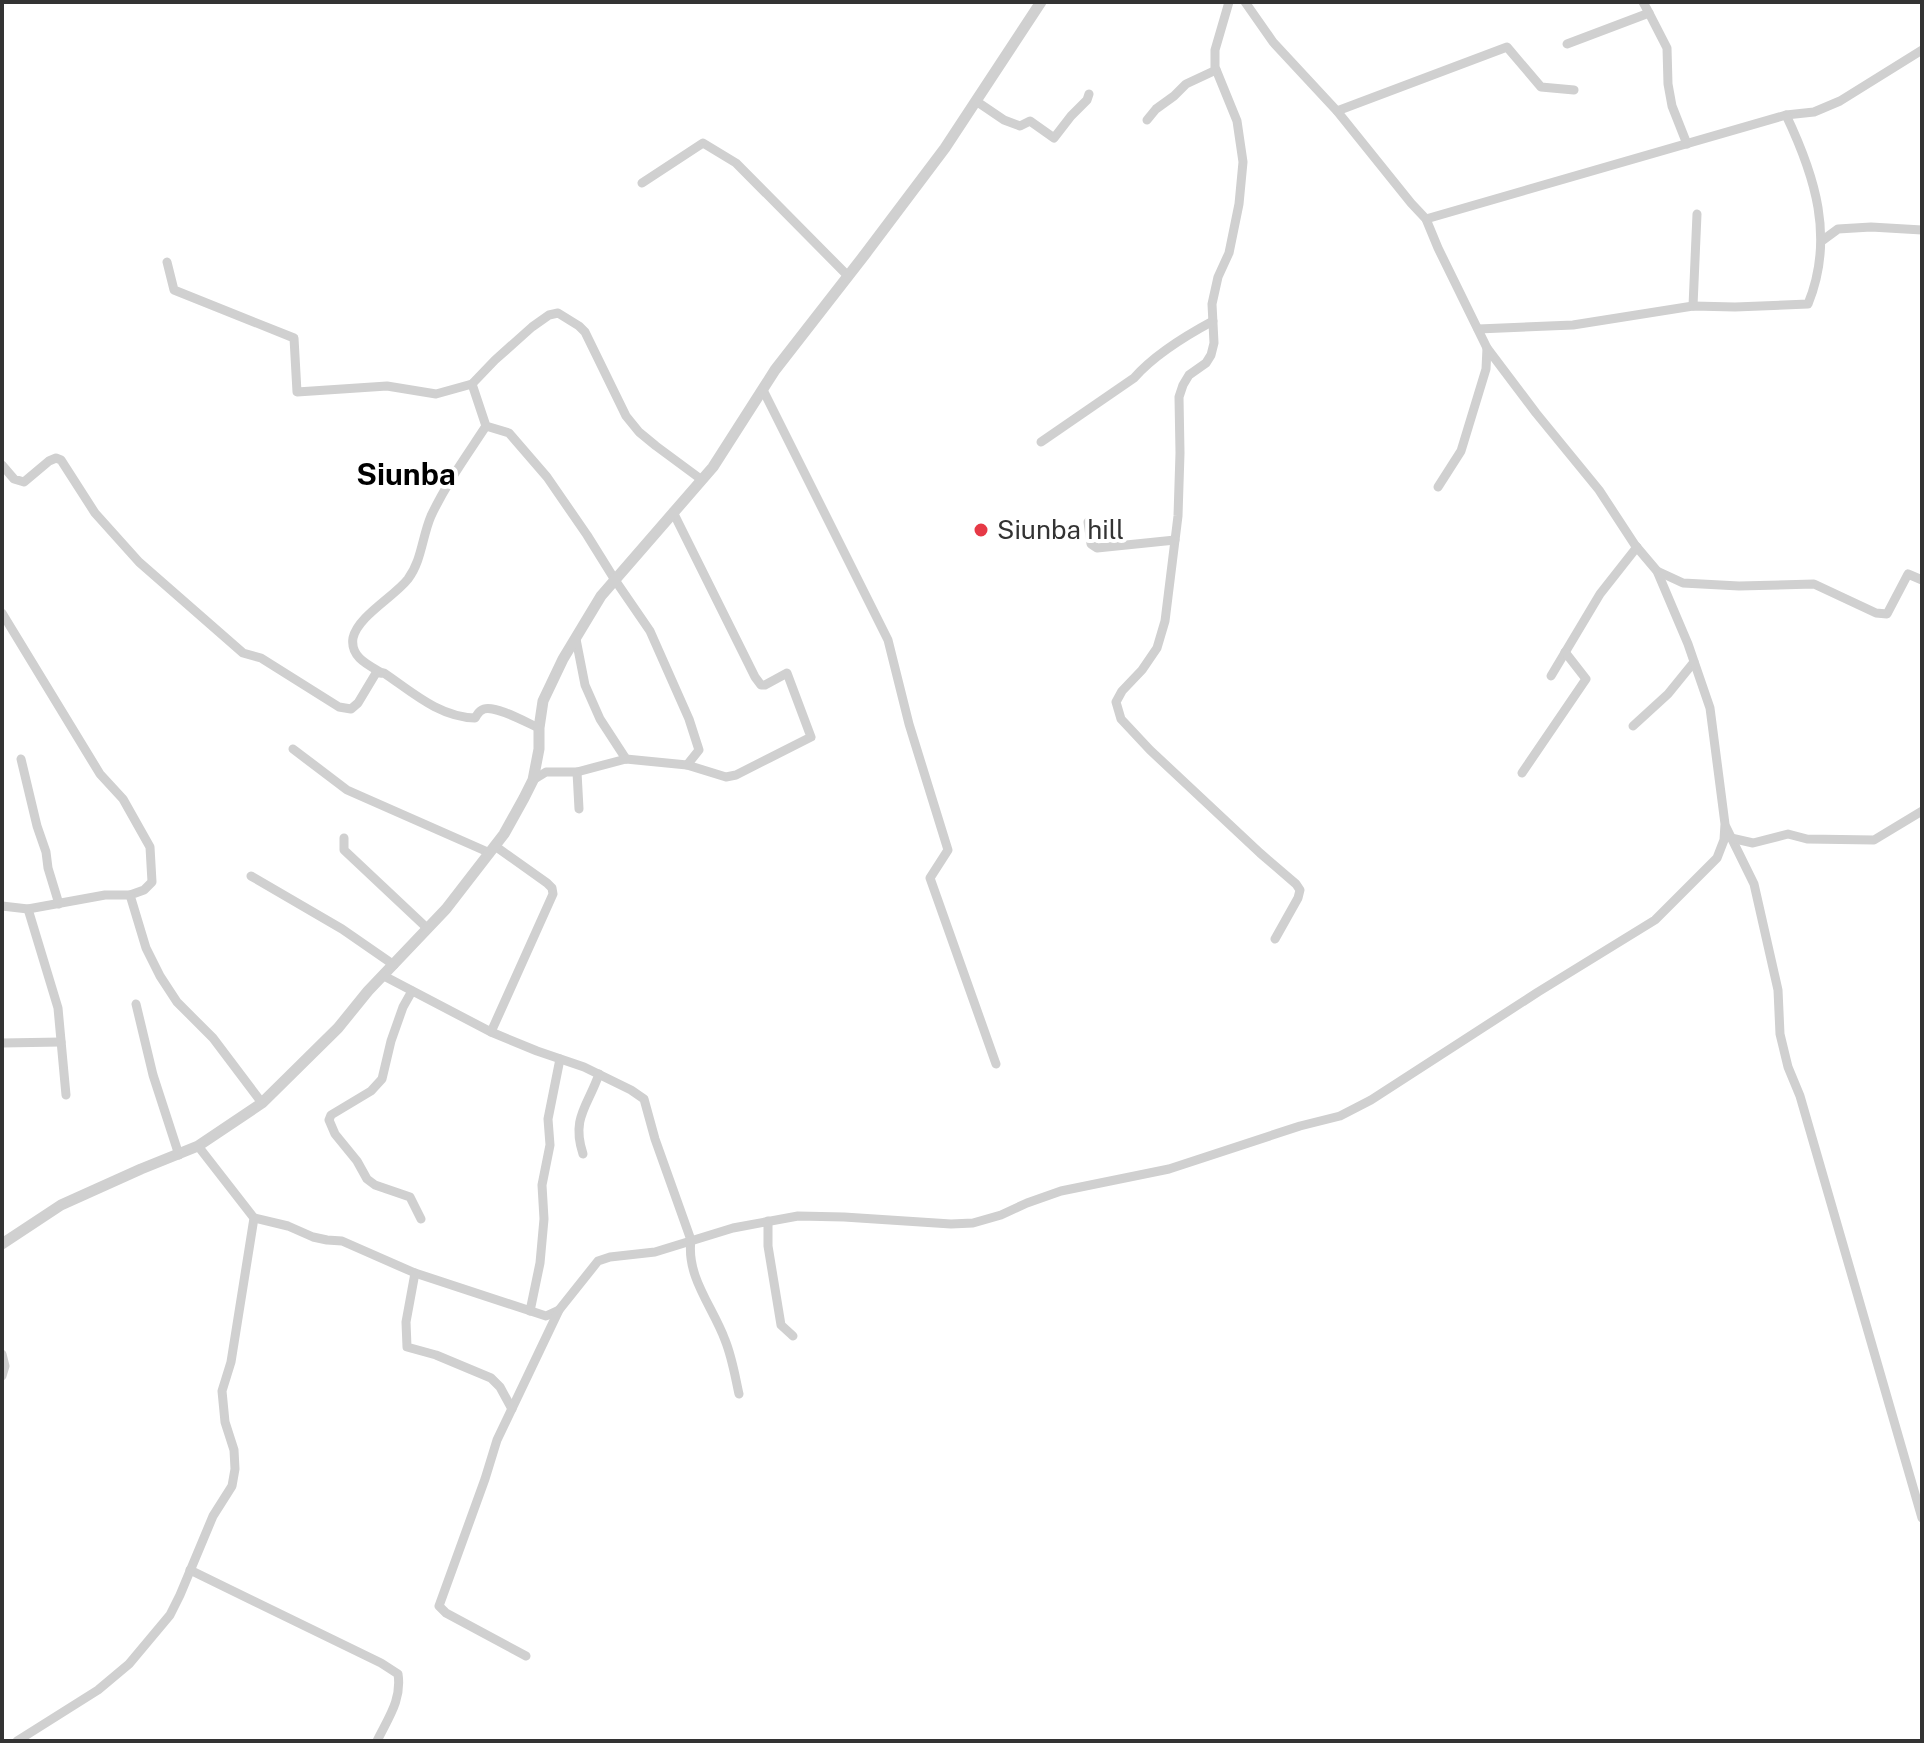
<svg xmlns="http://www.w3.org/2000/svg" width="1924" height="1743" font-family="'Public Sans',sans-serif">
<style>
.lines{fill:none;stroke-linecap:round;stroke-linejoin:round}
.minor{stroke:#d0d0d0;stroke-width:9}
.tertiary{stroke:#d0d0d0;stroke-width:11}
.poi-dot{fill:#e63946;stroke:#fff;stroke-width:3}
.labels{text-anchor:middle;stroke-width:8;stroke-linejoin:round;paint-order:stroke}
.poi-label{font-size:26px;fill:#333;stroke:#fff;text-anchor:start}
.quarter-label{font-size:30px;font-weight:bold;fill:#000;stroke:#fff}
</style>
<rect width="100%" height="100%" fill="#fff"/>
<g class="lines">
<g class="minor">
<polyline points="1229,2 1215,50 1215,67 1237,121 1243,162 1239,204 1229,253 1218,277 1212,304 1214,343 1211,355 1206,363 1189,375 1183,385 1179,397 1180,453 1178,516 1165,621 1157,648 1142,670 1122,691 1116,702 1121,719 1150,750 1260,853 1296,884 1300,890 1298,898 1275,939"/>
<polyline points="1643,2 1649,13"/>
<polyline points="1567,44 1649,13 1667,48 1668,84 1672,106 1687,144"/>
<polyline points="976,101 1004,120 1020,126 1030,121 1054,138 1071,116 1087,100 1089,94"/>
<polyline points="1337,111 1507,47 1541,87 1574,90"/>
<polyline points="1147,120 1156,109 1174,96 1186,84 1216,70"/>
<polyline points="642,183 703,143 736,163 848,276"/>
<polyline points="1426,219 1786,115 1814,112 1840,101 1922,50"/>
<polyline points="1823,240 1838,229 1871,227 1922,230"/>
<polyline points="167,262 174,290 294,338 297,392 387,386 436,394 472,384 495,360 532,327 549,315 558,313 579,326 585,332 626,416 639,432 656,446 702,480"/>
<polyline points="1693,306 1697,214"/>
<path d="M1478 329 1573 325 1693 306 1735 307 1808 304C1835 238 1815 176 1786 115"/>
<polyline points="472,384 486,426 509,433 547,477 587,535 615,580 650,631 689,719 699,750 687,765"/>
<polyline points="763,390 888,640 909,724 948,850 930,878 996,1064"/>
<path d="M1041 442 1134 378C1155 354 1185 336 1213 321"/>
<path d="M2 465 14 479 24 482 49 461 56 458 61 460 95 513 139 562 243 653 261 658 339 707 351 709 358 703 376 673H384C412 692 439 717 475 718 478 714 478 711 484 709 496 705 527 723 539 728"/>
<polyline points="1438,487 1461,451 1486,369 1487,348"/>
<polyline points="1088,522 1091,544 1097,548 1175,540"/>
<polyline points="1657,571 1683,583 1739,586 1814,584 1876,613 1887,614 1908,574 1922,580"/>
<polyline points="2,613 100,774 123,799 150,847 152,882 144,890 130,895 146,948 160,976 177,1002 213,1038 262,1103"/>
<polyline points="576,639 585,685 600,719 626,759"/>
<path d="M382 673C368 665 350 657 353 638 358 616 394 597 408 579 422 560 422 537 431 516 446 484 467 455 486 426"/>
<polyline points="1551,676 1600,594 1637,547"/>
<polyline points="1633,726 1668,694 1694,662"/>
<polyline points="293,749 347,790 490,853"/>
<polyline points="21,759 37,826 46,852 48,868 59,904"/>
<polyline points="577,772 626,759 687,765 726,777 736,775 811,737 787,673 765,685 761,685 755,677 673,512"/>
<polyline points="1522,773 1586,679 1565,652"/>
<polyline points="533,780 546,772 577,772 579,809"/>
<polyline points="1726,827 1754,884 1778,990 1780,1034 1788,1067 1800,1096 1922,1518"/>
<polyline points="344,838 344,850 428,929"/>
<polyline points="1731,838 1753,843 1788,834 1807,839 1874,840 1922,811"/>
<polyline points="251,876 342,929 394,965"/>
<polyline points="2,906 28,909 105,895 130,895"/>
<polyline points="28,909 58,1008 66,1095"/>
<path d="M384 976 491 1032 537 1051 584 1067 631 1090 644 1099 655 1139 691 1240C686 1277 713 1307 725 1340 732 1357 735 1376 739 1394"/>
<polyline points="412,991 403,1007 391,1041 382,1079 371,1091 331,1115 329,1120 335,1134 357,1161 367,1179 375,1185 410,1197 421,1219"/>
<polyline points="136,1004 153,1075 179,1155"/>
<polyline points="491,1032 553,894 552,888 547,883 495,846"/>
<polyline points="2,1043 61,1042"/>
<path d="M583 1154C571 1118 588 1106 599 1074"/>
<polyline points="254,1218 288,1226 313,1237 327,1240 342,1241 415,1273 546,1316 559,1310"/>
<polyline points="768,1221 768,1246 781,1325 793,1336"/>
<polyline points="415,1273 406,1322 407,1347 436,1355 491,1378 500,1387 512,1409"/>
<polyline points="530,1311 540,1263 544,1219 542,1185 550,1145 548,1119 560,1059"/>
<polyline points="2,1354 5,1366 2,1376"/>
<path d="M190 1570 381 1663 398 1674C402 1700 388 1718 377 1741"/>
<polyline points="526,1656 446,1613 439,1606 485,1479 497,1440 559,1310 598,1261 610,1257 655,1252 733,1228 798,1216 844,1217 951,1224 973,1223 1001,1215 1027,1203 1061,1191 1169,1169 1300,1126 1340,1116 1371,1100 1538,992 1655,920 1717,858 1724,840 1725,824 1710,708 1688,644 1657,571 1635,545 1599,490 1536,413 1487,348 1438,248 1426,219 1411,203 1337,111 1273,42 1245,2"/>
<polyline points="17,1741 98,1690 129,1664 170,1615 180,1595 213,1516 232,1486 235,1469 234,1450 225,1422 222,1391 231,1362 254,1218 198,1146"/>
</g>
<polyline class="tertiary" points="2,1244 61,1205 141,1169 198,1146 262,1103 338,1028 368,991 446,909 504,834 524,798 533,780 539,749 539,728 543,701 563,659 601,596 713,467 775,370 866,253 945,148 1041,2"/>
</g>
<circle class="poi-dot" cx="981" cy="530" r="8"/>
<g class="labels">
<g class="poi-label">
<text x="997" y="539">Siunba hill</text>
</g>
<g class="quarter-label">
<text x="406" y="485">Siunba</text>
</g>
</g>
<rect width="1924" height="1743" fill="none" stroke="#333333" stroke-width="8"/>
</svg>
